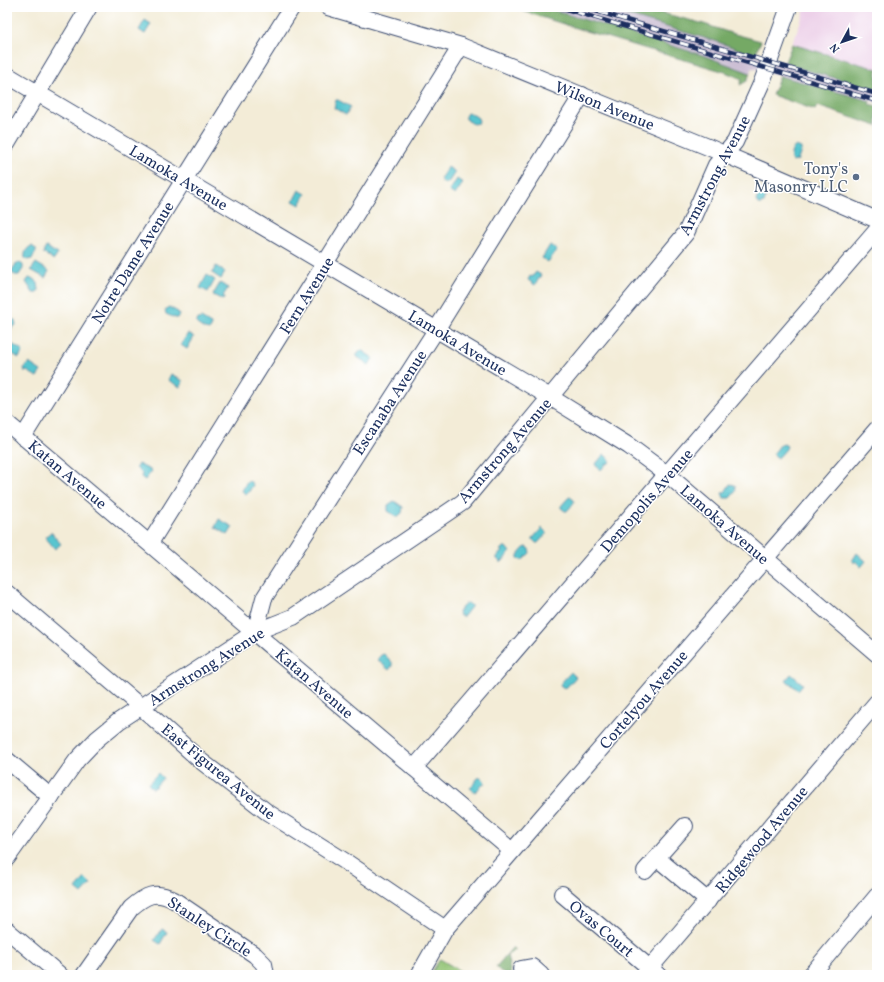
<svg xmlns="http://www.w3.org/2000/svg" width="884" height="982" font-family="Vollkorn,serif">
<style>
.built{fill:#edd1e9}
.industrial{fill:#ccbfd4}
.green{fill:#92c373;stroke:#567968}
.forest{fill:#75a965;stroke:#486c62}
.water{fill:#58c5cf;stroke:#3a7a96}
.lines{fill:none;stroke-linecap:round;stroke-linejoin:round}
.minor-casing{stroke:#3b4b70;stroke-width:18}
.minor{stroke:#fff;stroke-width:16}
.rail-casing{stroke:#1b2f5e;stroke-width:4.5}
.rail{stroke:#fff;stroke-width:3;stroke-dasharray:9;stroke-linecap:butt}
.service-dot{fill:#5c6f8a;stroke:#fff;stroke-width:1.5}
.labels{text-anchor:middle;stroke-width:3;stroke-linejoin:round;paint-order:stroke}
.street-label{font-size:16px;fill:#1b2f5e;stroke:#fff}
.service-label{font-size:16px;fill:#4e5e75;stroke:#fff;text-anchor:end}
</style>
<rect width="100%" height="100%" fill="#fff"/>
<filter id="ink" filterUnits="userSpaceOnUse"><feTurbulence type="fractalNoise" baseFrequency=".025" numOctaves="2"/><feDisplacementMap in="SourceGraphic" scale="8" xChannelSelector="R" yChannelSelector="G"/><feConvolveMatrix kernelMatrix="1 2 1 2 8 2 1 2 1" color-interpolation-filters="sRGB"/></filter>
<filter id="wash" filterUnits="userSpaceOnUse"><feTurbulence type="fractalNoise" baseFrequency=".012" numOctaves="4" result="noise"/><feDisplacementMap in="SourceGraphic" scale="16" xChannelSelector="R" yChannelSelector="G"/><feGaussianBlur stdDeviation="0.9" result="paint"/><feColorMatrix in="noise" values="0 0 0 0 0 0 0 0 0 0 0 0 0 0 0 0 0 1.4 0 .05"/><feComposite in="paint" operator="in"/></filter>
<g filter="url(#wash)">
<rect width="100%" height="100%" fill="#f3ecd7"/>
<polygon class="built" points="806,7 877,7 877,69 792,44"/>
<polygon class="industrial" points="542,7 599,7 715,41 755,55 785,62 805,70 877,89 877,103 752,68 750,73 702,55"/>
<polygon class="green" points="440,959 467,975 430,975"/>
<g class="forest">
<polygon points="510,7 542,7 559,12 702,55 750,73 747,81 740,85 742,79 725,72 582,30"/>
<polygon points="613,7 643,7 662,13 701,23 731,33 761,41 755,55 715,41 612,11"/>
<polygon points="792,44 877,69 877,89 805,70 785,62"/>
<polygon points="780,76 870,101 869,104 877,106 877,126 817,106 815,110 772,95"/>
<polygon points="513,947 516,950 507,955 511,975 504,975 496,967"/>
</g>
<g class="water">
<polygon points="145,20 151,24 145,34 139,30"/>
<polygon points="336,100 338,100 351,107 346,115 334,108"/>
<polygon points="467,113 471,113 478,118 479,121 478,123 473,124 466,119 465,116"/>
<path d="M796 146 801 148V151L798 160 793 162 791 160C790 155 792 148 796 146Z"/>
<polygon points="448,167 455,172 448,183 446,183 445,184 441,181 442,180 440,179"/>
<polygon points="457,179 463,183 455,195 449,191"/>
<polygon points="299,190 306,194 300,205 293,201"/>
<polygon points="760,192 763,192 766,195 764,203 761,204 758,204 756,201"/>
<polygon points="550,245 557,250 548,262 542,258"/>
<path d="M32 246 36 249V252L32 259 27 260 25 258C24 253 27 247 32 246Z"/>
<polygon points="46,247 58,254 54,260 43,253"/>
<polygon points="20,263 23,265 23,269 19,275 15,275 12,273 12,270 16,264"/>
<polygon points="36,263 49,271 45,278 31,270"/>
<polygon points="216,266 225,272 221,279 212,273"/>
<polygon points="536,272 541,275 535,285 528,280 530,276 532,277"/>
<polygon points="207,275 215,280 208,292 200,288"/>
<polygon points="29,278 32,278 38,283 39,290 37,293 33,293 26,282"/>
<polygon points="220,283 228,288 223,296 225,297 223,300 213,295"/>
<polygon points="169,307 178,312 179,315 177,318 175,318 166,314 165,311 167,308"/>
<polygon points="201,318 211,324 211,328 209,330 204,329 197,324 197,320"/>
<polygon points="9,319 15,320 16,325 13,326 10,331 7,332 7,320"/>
<polygon points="188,333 194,337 187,349 181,345"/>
<polygon points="12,344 23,351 19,358 11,353 10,354 7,353"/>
<polygon points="361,350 373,358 369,365 356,356"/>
<polygon points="29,363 41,371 37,377 27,371 25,372 24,368"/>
<polygon points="171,374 183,381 180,387 168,380"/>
<polygon points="781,444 782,445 784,444 787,446 786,449 778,458 773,454"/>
<polygon points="604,454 611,461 608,464 607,463 601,470 595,465"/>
<polygon points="138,464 152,471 145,480 141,477 142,473 136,468"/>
<polygon points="247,481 251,482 253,485 248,493 246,494 242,491"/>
<polygon points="730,484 735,485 736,491 730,498 724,498 722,493 725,492"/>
<polygon points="570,497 574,500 574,503 567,511 565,511 561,508 561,506 568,498"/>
<polygon points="394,501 403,507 402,513 397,517 388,511 388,505"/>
<polygon points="219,519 233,527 228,535 215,527"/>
<polygon points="542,528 547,533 538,543 536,543 533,540 533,538"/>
<polygon points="51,532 61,544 55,549 45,537"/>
<polygon points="503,547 506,547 510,552 502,562 500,562 497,559 497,557 502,551 500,550"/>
<polygon points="527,547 529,549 530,553 523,560 520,560 518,558 518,555 524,548"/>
<polygon points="857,553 866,561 861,567 855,561 854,563 852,561"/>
<polygon points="466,603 471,605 471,607 464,616 460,616 458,612"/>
<polygon points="384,654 392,662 392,666 389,670 379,661 378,658 381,655"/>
<polygon points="571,672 576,677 566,688 565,687 564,688 560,685 561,683"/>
<polygon points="791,674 803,684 798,690 786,680"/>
<polygon points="158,773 163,778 153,789 148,784"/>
<polygon points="481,777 484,780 485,783 475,792 470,788 478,778"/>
<polygon points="85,878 91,884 82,894 76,889"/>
<polygon points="162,929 167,932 160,944 154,940"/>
</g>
</g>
<g filter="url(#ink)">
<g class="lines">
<defs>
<g id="minor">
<polyline points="328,7 461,46 708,147 877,220"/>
<polyline points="7,75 550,397 629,446 668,475 877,654"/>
<polyline points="7,144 89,7"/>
<polyline points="7,423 512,851"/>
<polyline points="23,437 292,7"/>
<polyline points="150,543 461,46"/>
<polyline points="7,593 141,707 201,761 267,812 346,862 445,929"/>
<polyline points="255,632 264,598 436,330 582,95"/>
<polyline points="7,760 51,797"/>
<polyline points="414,768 877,230"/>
<polyline points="7,858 77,760 97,739 119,721 255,632 293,617 463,502 686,233 716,165 735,142 762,82 789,7"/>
<polyline points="657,858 708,901"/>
<polyline points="645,871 685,826"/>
<polyline points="562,894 658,975"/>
<polyline points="7,930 60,975"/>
<polyline points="521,969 532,967 541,975"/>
<path d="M84 975 131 908C146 895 155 890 174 900L255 955 264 964 266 975"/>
<polyline points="419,975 445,929 877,429"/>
<polyline points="644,975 877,702"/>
<polyline points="811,975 877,896"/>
</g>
</defs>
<use href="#minor" class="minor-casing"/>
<use href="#minor" class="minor"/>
<defs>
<g id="rail">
<polyline points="559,7 877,101"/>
<polyline points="582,7 877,94"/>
</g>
</defs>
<use href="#rail" class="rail-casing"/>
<use href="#rail" class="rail"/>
</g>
</g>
<circle class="service-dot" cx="856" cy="177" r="4"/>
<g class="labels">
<g class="street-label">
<text transform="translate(605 105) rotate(22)" y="6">Wilson Avenue</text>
<text transform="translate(714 175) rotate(-62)" y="6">Armstrong Avenue</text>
<text transform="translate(179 177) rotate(31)" y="6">Lamoka Avenue</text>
<text transform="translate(132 262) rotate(-58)" y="6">Notre Dame Avenue</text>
<text transform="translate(306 295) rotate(-58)" y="6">Fern Avenue</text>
<text transform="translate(458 342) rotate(31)" y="6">Lamoka Avenue</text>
<text transform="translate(389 402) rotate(-57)" y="6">Escanaba Avenue</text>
<text transform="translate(504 450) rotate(-49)" y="6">Armstrong Avenue</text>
<text transform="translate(68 474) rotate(40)" y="6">Katan Avenue</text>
<text transform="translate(646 500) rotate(-49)" y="6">Demopolis Avenue</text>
<text transform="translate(725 524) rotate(41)" y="6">Lamoka Avenue</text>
<text transform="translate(206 666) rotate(-32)" y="6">Armstrong Avenue</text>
<text transform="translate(315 683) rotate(41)" y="6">Katan Avenue</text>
<text transform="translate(643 699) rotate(-49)" y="6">Cortelyou Avenue</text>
<text transform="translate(219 771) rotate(39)" y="6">East Figurea Avenue</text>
<text transform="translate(761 839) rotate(-50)" y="6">Ridgewood Avenue</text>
<text transform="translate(210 926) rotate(33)" y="6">Stanley Circle</text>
<text transform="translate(602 928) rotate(40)" y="6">Ovas Court</text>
</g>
<g class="service-label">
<text x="848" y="174">Tony's<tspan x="848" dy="18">Masonry LLC</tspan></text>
</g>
</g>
<rect width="884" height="982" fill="none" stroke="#fff" stroke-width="24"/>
<g transform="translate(842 42) rotate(230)" stroke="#ffffff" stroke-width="3" paint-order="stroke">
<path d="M0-3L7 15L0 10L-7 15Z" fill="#1b2f5e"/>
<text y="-6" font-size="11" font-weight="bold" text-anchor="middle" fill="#1b2f5e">N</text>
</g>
</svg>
